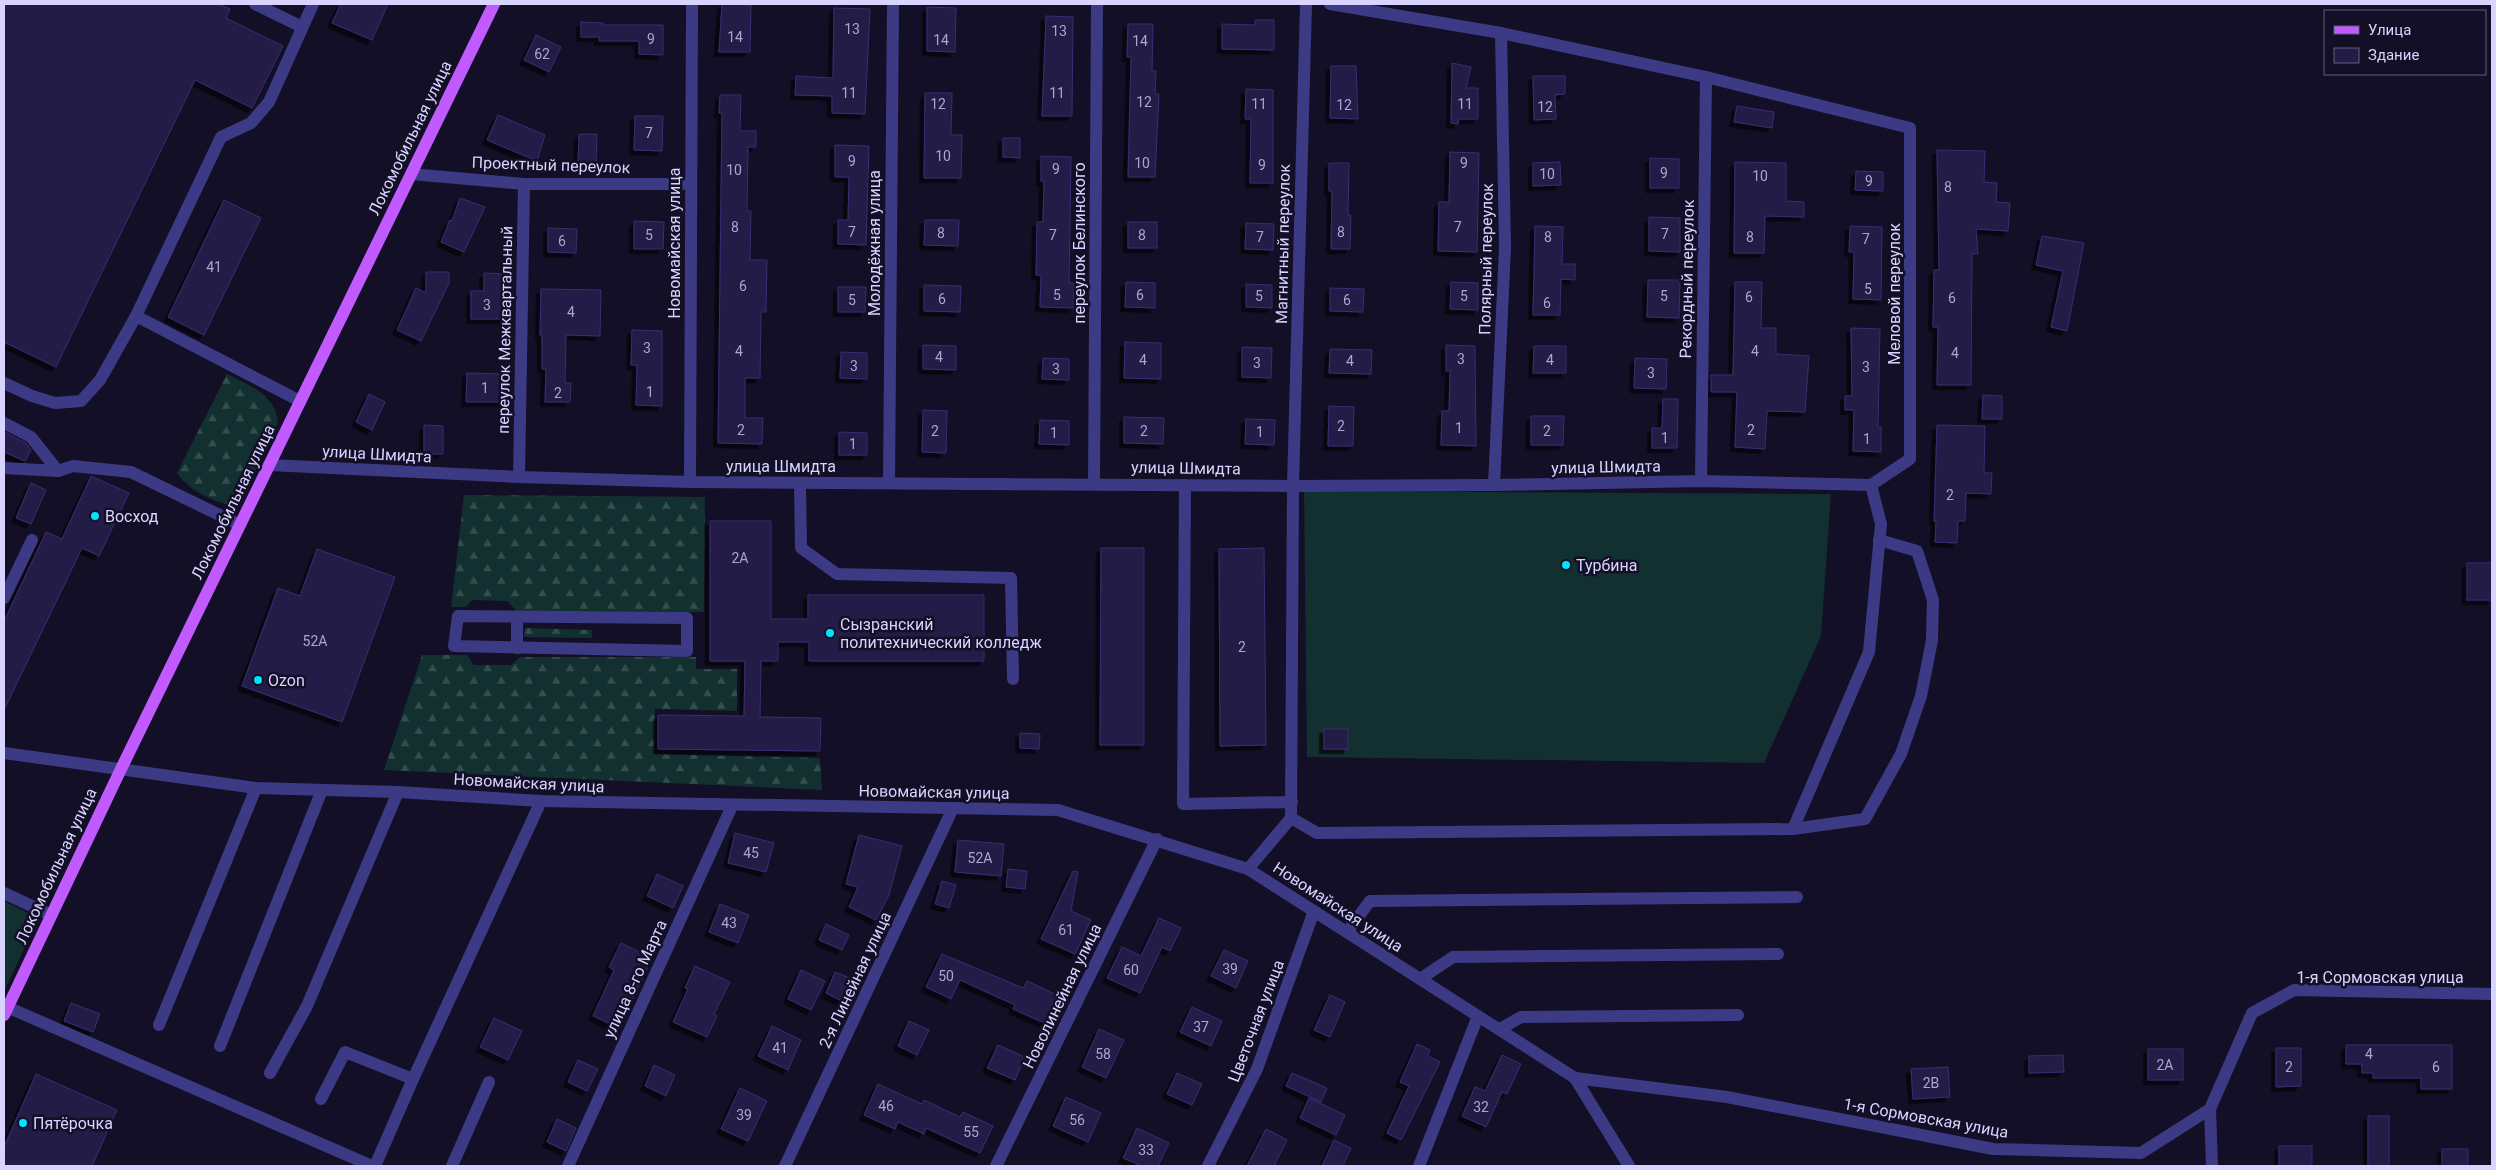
<svg xmlns="http://www.w3.org/2000/svg" width="2496" height="1170" viewBox="0 0 2496 1170" font-family="Roboto,sans-serif">
	<style>
		.grass { fill: #12302f }
		.forest { fill: url(#forest-firs) }
		.building { fill: #241b47; stroke: #3b2d73; filter: url(#shadow) }
		.lines { fill: none; stroke-linecap: round; stroke-linejoin: round }
		.minor { stroke: #3d3a85; stroke-width: 12 }
		.major { stroke: #c25bff; stroke-width: 12 }
		.poi-dot { fill: #00e5ff; stroke: #130f26; stroke-width: 2 }
		.labels { text-anchor: middle; dominant-baseline: central; stroke-width: 5; stroke-linejoin: round; paint-order: stroke }
		.number-label { font-size: 14px; fill: #aca6d1 }
		.street-label { font-size: 16px; fill: #d9d4ff; stroke: #130f26 }
		.poi-label { font-size: 16px; fill: #d9d4ff; stroke: #130f26; text-anchor: start }
	</style>
	<defs>
		<pattern id="forest-firs" width="22" height="20" patternUnits="userSpaceOnUse" patternTransform="scale(1.25)"><rect width="22" height="20" fill="#12302f"/><path d="M5 1l3.5 6h-7zM16 11l3.5 6h-7z" fill="#344d4e"/></pattern>
		<filter id="shadow"><feDropShadow dx="-4.5" dy="4.5" stdDeviation="0" flood-color="#0009"/></filter>
	</defs>
	<rect width="100%" height="100%" fill="#130f26"/>
	<!-- grass -->
	<g class="grass">
		<polygon points="1304,491 1831,494 1821,636 1764,763 1307,757"/>
		<polygon points="4,901 38,918 4,992"/>
	</g>
	<!-- forest -->
	<g class="forest">
		<path d="M227,374C250,386 275,394 278,422L239,507C216,503 190,492 177,473Z"/>
		<polygon points="464,495 705,497 704,612 516,611 508,601 472,600 466,607 451,607"/>
		<polygon points="525,628 592,630 592,638 524,637"/>
		<polygon points="422,655 467,655 474,665 511,665 520,657 696,657 696,669 737,669 737,711 655,709 654,754 820,758 822,790 384,770"/>
	</g>
	<!-- building -->
	<g class="building">
		<polygon points="4,4 218,4 230,9 226,18 283,46 252,108 195,80 56,367 4,342"/>
		<polygon points="341,4 388,4 372,40 332,23"/>
		<polygon points="722,4 751,5 750,52 719,52"/>
		<polygon points="927,7 956,8 955,52 927,51"/>
		<polygon points="834,8 870,9 865,114 832,113 832,96 795,95 796,76 833,78"/>
		<polygon points="1046,16 1073,17 1072,116 1042,116"/>
		<polygon points="1255,20 1274,20 1274,50 1222,49 1222,24 1255,25"/>
		<polygon points="581,22 603,23 603,25 663,25 663,55 639,54 639,41 599,41 599,37 581,37"/>
		<polygon points="1128,24 1153,24 1152,71 1156,71 1155,94 1159,94 1155,177 1128,177 1131,57 1127,57"/>
		<polygon points="536,35 561,47 549,72 524,60"/>
		<polygon points="1452,63 1471,67 1466,88 1478,88 1478,119 1459,119 1458,124 1451,123"/>
		<polygon points="1331,66 1356,66 1358,119 1330,118"/>
		<polygon points="1533,76 1565,76 1565,94 1555,95 1556,119 1534,120"/>
		<polygon points="1246,89 1273,90 1273,183 1250,183 1251,119 1245,119"/>
		<polygon points="925,93 952,93 951,135 962,135 961,178 924,178"/>
		<polygon points="720,95 741,95 740,131 756,131 756,147 748,147 747,211 751,211 750,260 767,260 766,312 761,312 760,378 745,378 745,418 763,418 762,444 718,443 722,113 719,113"/>
		<polygon points="1737,106 1774,112 1772,128 1734,122"/>
		<polygon points="498,115 545,135 537,161 487,140"/>
		<polygon points="635,116 663,116 662,151 634,150"/>
		<polygon points="579,134 597,134 596,166 578,165"/>
		<polygon points="1003,138 1020,138 1020,158 1003,157"/>
		<polygon points="835,145 869,146 866,245 838,244 838,220 848,220 849,177 835,177"/>
		<polygon points="1937,150 1985,151 1984,182 1997,183 1996,202 2010,203 2008,231 1976,229 1978,254 1972,254 1971,385 1937,385 1938,327 1933,327 1934,270 1939,270"/>
		<polygon points="1450,152 1479,153 1477,252 1438,251 1439,202 1449,202"/>
		<polygon points="1041,156 1071,157 1069,283 1074,283 1073,308 1040,307 1041,275 1036,275 1037,222 1043,222 1044,181 1041,181"/>
		<polygon points="1650,158 1679,159 1679,188 1650,188"/>
		<polygon points="1560,162 1561,185 1533,186 1533,163"/>
		<polygon points="1735,162 1786,163 1786,201 1804,202 1804,217 1765,216 1764,253 1734,253"/>
		<polygon points="1329,163 1349,163 1348,215 1351,215 1350,249 1331,249 1332,191 1329,191"/>
		<polygon points="1856,171 1883,172 1883,191 1855,190"/>
		<polygon points="460,198 485,207 464,252 441,242 450,220 452,221"/>
		<polygon points="224,200 261,218 204,335 168,317"/>
		<polygon points="1649,217 1680,218 1680,252 1649,251"/>
		<polygon points="925,220 959,220 958,246 924,245"/>
		<polygon points="634,221 664,222 663,249 634,249"/>
		<rect x="1128" y="222" width="29" height="26"/>
		<polygon points="1246,223 1274,224 1273,250 1245,249"/>
		<polygon points="1535,226 1563,227 1562,264 1575,264 1575,280 1561,279 1560,315 1533,315"/>
		<polygon points="1850,226 1882,227 1881,300 1853,299 1854,252 1849,252"/>
		<polygon points="548,228 577,229 576,253 548,252"/>
		<polygon points="2042,236 2084,243 2067,331 2051,327 2063,271 2036,265"/>
		<polygon points="426,272 449,272 449,283 421,341 397,330 416,288 426,293"/>
		<polygon points="484,273 505,274 504,319 471,319 471,291 484,291"/>
		<polygon points="1648,280 1680,280 1679,318 1647,317"/>
		<polygon points="1126,282 1155,283 1155,308 1125,307"/>
		<polygon points="1451,282 1478,283 1478,310 1450,309"/>
		<polygon points="1735,282 1762,282 1761,328 1776,328 1776,354 1809,356 1805,412 1767,411 1765,449 1735,447 1737,392 1711,392 1711,375 1733,375"/>
		<polygon points="1246,284 1272,285 1272,308 1246,307"/>
		<polygon points="924,285 961,286 960,312 924,311"/>
		<polygon points="838,287 866,287 865,312 838,312"/>
		<polygon points="1330,288 1364,289 1363,312 1330,311"/>
		<polygon points="541,289 601,290 600,336 566,335 565,383 571,383 570,402 545,402 546,369 542,369 542,335 540,335"/>
		<polygon points="1851,328 1880,329 1878,427 1881,427 1881,452 1853,451 1854,410 1845,410 1845,396 1852,396"/>
		<polygon points="632,330 662,331 662,406 636,405 637,365 631,365"/>
		<polygon points="1125,342 1161,343 1161,379 1124,378"/>
		<polygon points="923,345 956,346 956,370 923,369"/>
		<polygon points="1446,345 1475,346 1476,446 1441,445 1442,411 1449,411 1450,371 1446,371"/>
		<polygon points="1534,346 1566,346 1566,373 1533,373"/>
		<polygon points="1242,347 1272,348 1271,378 1242,377"/>
		<polygon points="1330,349 1372,350 1371,374 1329,373"/>
		<polygon points="841,352 867,353 867,379 840,378"/>
		<polygon points="1043,358 1069,359 1069,380 1042,379"/>
		<polygon points="1635,358 1667,359 1666,389 1634,388"/>
		<polygon points="467,373 503,374 503,402 466,402"/>
		<polygon points="369,394 385,402 372,430 356,422"/>
		<polygon points="1983,395 2002,396 2002,419 1982,419"/>
		<polygon points="1663,399 1678,399 1677,448 1652,448 1652,428 1662,428"/>
		<polygon points="1329,406 1354,407 1353,446 1328,446"/>
		<polygon points="923,410 947,411 946,453 922,452"/>
		<polygon points="1531,416 1564,416 1563,445 1531,445"/>
		<polygon points="1124,417 1164,418 1163,444 1124,443"/>
		<polygon points="1246,419 1275,420 1274,445 1245,444"/>
		<polygon points="1040,420 1069,421 1069,445 1039,444"/>
		<polygon points="424,425 443,426 443,454 424,454"/>
		<polygon points="1937,425 1985,426 1984,473 1992,473 1991,494 1966,493 1965,521 1958,521 1957,543 1935,542 1936,521 1934,521"/>
		<polygon points="4,432 26,443 31,450 25,461 4,452"/>
		<polygon points="839,432 867,433 867,455 839,455"/>
		<polygon points="91,476 129,493 99,556 82,548 4,710 4,621 46,532 62,539"/>
		<polygon points="31,483 46,490 31,524 16,518"/>
		<polygon points="710,521 771,521 771,619 808,619 808,595 984,595 984,661 809,661 809,642 778,642 778,661 761,661 760,717 821,718 820,751 658,749 658,715 744,716 745,661 710,661"/>
		<polygon points="1101,548 1144,548 1144,745 1100,745"/>
		<polygon points="1264,548 1266,745 1220,746 1219,549"/>
		<polygon points="317,549 395,577 342,722 242,686 278,588 300,596"/>
		<rect x="2467" y="563" width="25" height="37"/>
		<rect x="1324" y="729" width="24" height="20"/>
		<polygon points="1020,733 1040,734 1039,749 1020,748"/>
		<polygon points="735,833 774,843 766,872 728,863"/>
		<polygon points="859,835 902,846 889,895 876,920 849,907 858,887 846,884"/>
		<polygon points="958,840 1004,844 1001,876 955,872"/>
		<polygon points="1008,869 1027,871 1025,889 1006,887"/>
		<polygon points="1073,871 1078,872 1071,911 1091,920 1075,954 1041,939"/>
		<polygon points="657,874 683,886 673,908 647,896"/>
		<polygon points="942,881 956,885 949,908 935,904"/>
		<polygon points="720,904 749,915 738,943 709,932"/>
		<polygon points="1159,918 1181,928 1170,951 1162,947 1140,993 1107,978 1122,947 1141,956"/>
		<polygon points="826,924 849,935 842,950 819,940"/>
		<polygon points="621,943 652,958 619,1028 593,1016 614,970 609,967"/>
		<polygon points="1224,950 1248,961 1236,988 1211,976"/>
		<polygon points="942,954 1023,988 1027,981 1057,995 1044,1023 1013,1009 1015,1005 960,980 951,999 926,987"/>
		<polygon points="695,966 730,982 714,1014 717,1016 707,1037 673,1022 688,989 685,988"/>
		<polygon points="801,970 825,981 811,1010 788,999"/>
		<polygon points="835,972 852,979 842,1001 826,993"/>
		<polygon points="1330,995 1345,1002 1330,1037 1314,1030"/>
		<polygon points="71,1003 100,1014 93,1032 64,1021"/>
		<polygon points="1192,1007 1222,1021 1211,1046 1180,1032"/>
		<polygon points="494,1018 522,1031 508,1060 480,1047"/>
		<polygon points="909,1021 929,1030 917,1055 898,1046"/>
		<polygon points="772,1026 801,1040 788,1070 758,1056"/>
		<polygon points="1099,1029 1124,1040 1106,1078 1082,1067"/>
		<polygon points="1417,1044 1430,1050 1428,1056 1440,1062 1401,1140 1387,1133 1409,1086 1400,1082"/>
		<polygon points="998,1045 1025,1057 1015,1080 987,1068"/>
		<polygon points="2346,1045 2452,1045 2452,1089 2421,1089 2421,1078 2373,1078 2373,1073 2362,1073 2362,1064 2346,1064"/>
		<polygon points="2276,1048 2301,1048 2301,1086 2276,1087"/>
		<rect x="2148" y="1049" width="35" height="31"/>
		<polygon points="1502,1055 1521,1064 1507,1094 1502,1092 1486,1127 1462,1116 1475,1087 1485,1091"/>
		<polygon points="2063,1055 2064,1072 2029,1073 2029,1056"/>
		<polygon points="578,1060 598,1069 587,1091 568,1082"/>
		<polygon points="654,1065 675,1075 666,1096 645,1086"/>
		<polygon points="1948,1067 1950,1097 1913,1099 1911,1069"/>
		<polygon points="1177,1073 1202,1084 1192,1105 1167,1094"/>
		<polygon points="1292,1073 1327,1088 1321,1102 1286,1086"/>
		<polygon points="36,1074 117,1110 92,1166 4,1166 4,1147"/>
		<polygon points="878,1084 922,1104 924,1100 960,1117 963,1112 993,1126 980,1153 926,1128 924,1134 898,1122 895,1129 864,1115"/>
		<polygon points="740,1088 767,1101 748,1141 721,1129"/>
		<polygon points="1066,1097 1101,1113 1088,1142 1053,1126"/>
		<polygon points="1309,1098 1345,1115 1336,1135 1300,1118"/>
		<rect x="2368" y="1116" width="21" height="50"/>
		<polygon points="557,1119 576,1128 566,1151 547,1142"/>
		<polygon points="1137,1128 1169,1143 1158,1166 1142,1166 1123,1158"/>
		<polygon points="1266,1129 1287,1140 1274,1166 1247,1166"/>
		<polygon points="1334,1140 1351,1148 1343,1166 1322,1166"/>
		<rect x="2279" y="1146" width="33" height="20"/>
		<rect x="2442" y="1149" width="26" height="17"/>
	</g>
	<g class="lines">
		<!-- minor -->
		<g class="minor">
			<polyline points="255,4 302,27"/>
			<polyline points="411,174 524,184 690,184"/>
			<polyline points="136,316 300,401"/>
			<polyline points="4,383 32,396 55,403 81,401 100,380 136,316 221,137 251,123 269,102 313,4"/>
			<polyline points="4,423 31,437 58,471"/>
			<polyline points="269,465 519,477 690,482 1293,486 1494,485 1701,481 1871,485 1910,459 1910,128 1706,77 1501,33 1330,4"/>
			<polyline points="4,468 58,471 73,466 131,472 240,525"/>
			<polyline points="519,477 524,184"/>
			<polyline points="1701,481 1706,77"/>
			<polyline points="690,482 692,4"/>
			<polyline points="800,483 801,548 837,574 1011,578 1013,679"/>
			<polyline points="889,483 893,4"/>
			<polyline points="1094,483 1097,4"/>
			<polyline points="1185,485 1183,804 1292,802"/>
			<polyline points="1494,485 1505,248 1501,33"/>
			<polyline points="4,598 32,540"/>
			<polygon points="458,616 687,618 687,651 454,646"/>
			<polyline points="517,617 517,648"/>
			<polyline points="4,753 256,788 398,792 541,801 1058,810 1248,869 1575,1078 1629,1166"/>
			<polyline points="1291,818 1317,833 1793,829 1869,652 1881,524 1871,485"/>
			<polyline points="1793,829 1865,819 1901,754 1921,696 1932,640 1933,600 1917,551 1879,540"/>
			<polyline points="1248,869 1291,818 1293,486 1306,4"/>
			<polyline points="4,893 51,915"/>
			<polyline points="1347,932 1370,901 1797,897"/>
			<polyline points="1420,979 1453,957 1778,954"/>
			<polyline points="7,1007 372,1166"/>
			<polyline points="159,1025 256,788"/>
			<polyline points="1500,1029 1521,1017 1738,1015"/>
			<polyline points="220,1046 322,790"/>
			<polyline points="270,1073 307,1006 398,792"/>
			<polyline points="1575,1078 1727,1097 1993,1149 2141,1153 2210,1109 2252,1013 2294,990 2492,994"/>
			<polyline points="413,1079 541,801"/>
			<polyline points="321,1099 345,1052 413,1079 375,1166"/>
			<polyline points="2210,1109 2212,1166"/>
			<polyline points="452,1166 489,1082"/>
			<polyline points="568,1166 732,806"/>
			<polyline points="785,1166 953,808"/>
			<polyline points="996,1166 1157,839"/>
			<polyline points="1208,1166 1257,1069 1314,911"/>
			<polyline points="1419,1166 1478,1016"/>
		</g>
		<!-- major -->
		<polyline class="major" points="4,1015 120,771 494,4"/>
	</g>
	<!-- markers -->
	<g class="poi-dot">
		<circle cx="95" cy="516" r="5"/>
		<circle cx="1566" cy="565" r="5"/>
		<circle cx="830" cy="633" r="5"/>
		<circle cx="258" cy="680" r="5"/>
		<circle cx="23" cy="1123" r="5"/>
	</g>
	<g class="labels">
		<!-- number labels -->
		<g class="number-label">
			<text x="852" y="29">13</text>
			<text x="1059" y="31">13</text>
			<text x="735" y="37">14</text>
			<text x="651" y="39">9</text>
			<text x="941" y="40">14</text>
			<text x="1140" y="41">14</text>
			<text x="542" y="54">62</text>
			<text x="849" y="93">11</text>
			<text x="1057" y="93">11</text>
			<text x="1144" y="102">12</text>
			<text x="938" y="104">12</text>
			<text x="1259" y="104">11</text>
			<text x="1465" y="104">11</text>
			<text x="1344" y="105">12</text>
			<text x="1545" y="107">12</text>
			<text x="649" y="133">7</text>
			<text x="943" y="156">10</text>
			<text x="852" y="161">9</text>
			<text x="1142" y="163">10</text>
			<text x="1464" y="163">9</text>
			<text x="1262" y="165">9</text>
			<text x="1056" y="169">9</text>
			<text x="734" y="170">10</text>
			<text x="1664" y="173">9</text>
			<text x="1547" y="174">10</text>
			<text x="1760" y="176">10</text>
			<text x="1869" y="181">9</text>
			<text x="1948" y="187">8</text>
			<text x="735" y="227">8</text>
			<text x="1458" y="227">7</text>
			<text x="852" y="232">7</text>
			<text x="1341" y="232">8</text>
			<text x="941" y="233">8</text>
			<text x="1665" y="234">7</text>
			<text x="649" y="235">5</text>
			<text x="1053" y="235">7</text>
			<text x="1142" y="235">8</text>
			<text x="1260" y="237">7</text>
			<text x="1548" y="237">8</text>
			<text x="1750" y="237">8</text>
			<text x="1866" y="239">7</text>
			<text x="562" y="241">6</text>
			<text x="214" y="267">41</text>
			<text x="743" y="286">6</text>
			<text x="1868" y="289">5</text>
			<text x="1057" y="295">5</text>
			<text x="1140" y="295">6</text>
			<text x="1259" y="296">5</text>
			<text x="1464" y="296">5</text>
			<text x="1664" y="296">5</text>
			<text x="1749" y="297">6</text>
			<text x="1952" y="298">6</text>
			<text x="942" y="299">6</text>
			<text x="852" y="300">5</text>
			<text x="1347" y="300">6</text>
			<text x="1547" y="303">6</text>
			<text x="487" y="305">3</text>
			<text x="571" y="312">4</text>
			<text x="647" y="348">3</text>
			<text x="739" y="351">4</text>
			<text x="1755" y="351">4</text>
			<text x="1955" y="353">4</text>
			<text x="939" y="357">4</text>
			<text x="1461" y="359">3</text>
			<text x="1143" y="360">4</text>
			<text x="1550" y="360">4</text>
			<text x="1350" y="361">4</text>
			<text x="1257" y="363">3</text>
			<text x="854" y="366">3</text>
			<text x="1866" y="367">3</text>
			<text x="1056" y="369">3</text>
			<text x="1651" y="373">3</text>
			<text x="485" y="388">1</text>
			<text x="650" y="392">1</text>
			<text x="558" y="393">2</text>
			<text x="1341" y="426">2</text>
			<text x="1459" y="428">1</text>
			<text x="741" y="430">2</text>
			<text x="1751" y="430">2</text>
			<text x="935" y="431">2</text>
			<text x="1144" y="431">2</text>
			<text x="1547" y="431">2</text>
			<text x="1260" y="432">1</text>
			<text x="1054" y="433">1</text>
			<text x="1665" y="438">1</text>
			<text x="1867" y="439">1</text>
			<text x="853" y="444">1</text>
			<text x="1950" y="495">2</text>
			<text x="740" y="558">2А</text>
			<text x="315" y="641">52А</text>
			<text x="1242" y="647">2</text>
			<text x="751" y="853">45</text>
			<text x="980" y="858">52А</text>
			<text x="729" y="923">43</text>
			<text x="1066" y="930">61</text>
			<text x="1230" y="969">39</text>
			<text x="1131" y="970">60</text>
			<text x="946" y="976">50</text>
			<text x="1201" y="1027">37</text>
			<text x="780" y="1048">41</text>
			<text x="1103" y="1054">58</text>
			<text x="2369" y="1054">4</text>
			<text x="2165" y="1065">2А</text>
			<text x="2289" y="1067">2</text>
			<text x="2436" y="1067">6</text>
			<text x="1931" y="1083">2В</text>
			<text x="886" y="1106">46</text>
			<text x="1481" y="1107">32</text>
			<text x="744" y="1115">39</text>
			<text x="1077" y="1120">56</text>
			<text x="971" y="1132">55</text>
			<text x="1146" y="1150">33</text>
		</g>
		<!-- street labels -->
		<g class="street-label">
			<text transform="translate(410 138) rotate(-64)">Локомобильная улица</text>
			<text transform="translate(551 165) rotate(2)">Проектный переулок</text>
			<text transform="translate(674 243) rotate(-90)">Новомайская улица</text>
			<text transform="translate(874 243) rotate(-90)">Молодёжная улица</text>
			<text transform="translate(1079 243) rotate(-90)">переулок Белинского</text>
			<text transform="translate(1283 244) rotate(-89)">Магнитный переулок</text>
			<text transform="translate(1486 259) rotate(-89)">Полярный переулок</text>
			<text transform="translate(1687 279) rotate(-89)">Рекордный переулок</text>
			<text transform="translate(1894 294) rotate(-90)">Меловой переулок</text>
			<text transform="translate(505 330) rotate(-89)">переулок Межквартальный</text>
			<text transform="translate(377 454) rotate(3)">улица Шмидта</text>
			<text x="781" y="466">улица Шмидта</text>
			<text transform="translate(1606 467) rotate(-1)">улица Шмидта</text>
			<text transform="translate(1186 468) rotate(1)">улица Шмидта</text>
			<text transform="translate(233 502) rotate(-64)">Локомобильная улица</text>
			<text transform="translate(529 783) rotate(3)">Новомайская улица</text>
			<text transform="translate(934 792) rotate(1)">Новомайская улица</text>
			<text transform="translate(56 866) rotate(-65)">Локомобильная улица</text>
			<text transform="translate(1338 907) rotate(33)">Новомайская улица</text>
			<text x="2380" y="977">1-я Сормовская улица</text>
			<text transform="translate(635 979) rotate(-65)">улица 8-го Марта</text>
			<text transform="translate(855 980) rotate(-65)">2-я Линейная улица</text>
			<text transform="translate(1062 996) rotate(-64)">Новолинейная улица</text>
			<text transform="translate(1256 1021) rotate(-69)">Цветочная улица</text>
			<text transform="translate(1926 1118) rotate(10)">1-я Сормовская улица</text>
		</g>
		<!-- poi labels -->
		<g class="poi-label">
			<text x="105" y="516">Восход</text>
			<text x="1576" y="565">Турбина</text>
			<text x="840" y="624">Сызранский<tspan x="840" dy="18">политехнический колледж</tspan></text>
			<text x="268" y="680">Ozon</text>
			<text x="33" y="1123">Пятёрочка</text>
		</g>
	</g>
	<!-- border -->
	<rect width="2496" height="1170" fill="none" stroke="#d9d4ff" stroke-width="10"/>
	<!-- legend -->
	<rect x="2324" y="10" width="162" height="65" fill="#130f26" stroke="#625e7d"/>
	<rect x="2334" y="26" width="25" height="8" fill="#c25bff" stroke="#625e7d"/>
	<text x="2368" y="35" font-size="15" fill="#d9d4ff">Улица</text>
	<rect x="2334" y="48" width="25" height="15" fill="#241b47" stroke="#625e7d"/>
	<text x="2368" y="60" font-size="15" fill="#d9d4ff">Здание</text>
</svg>
